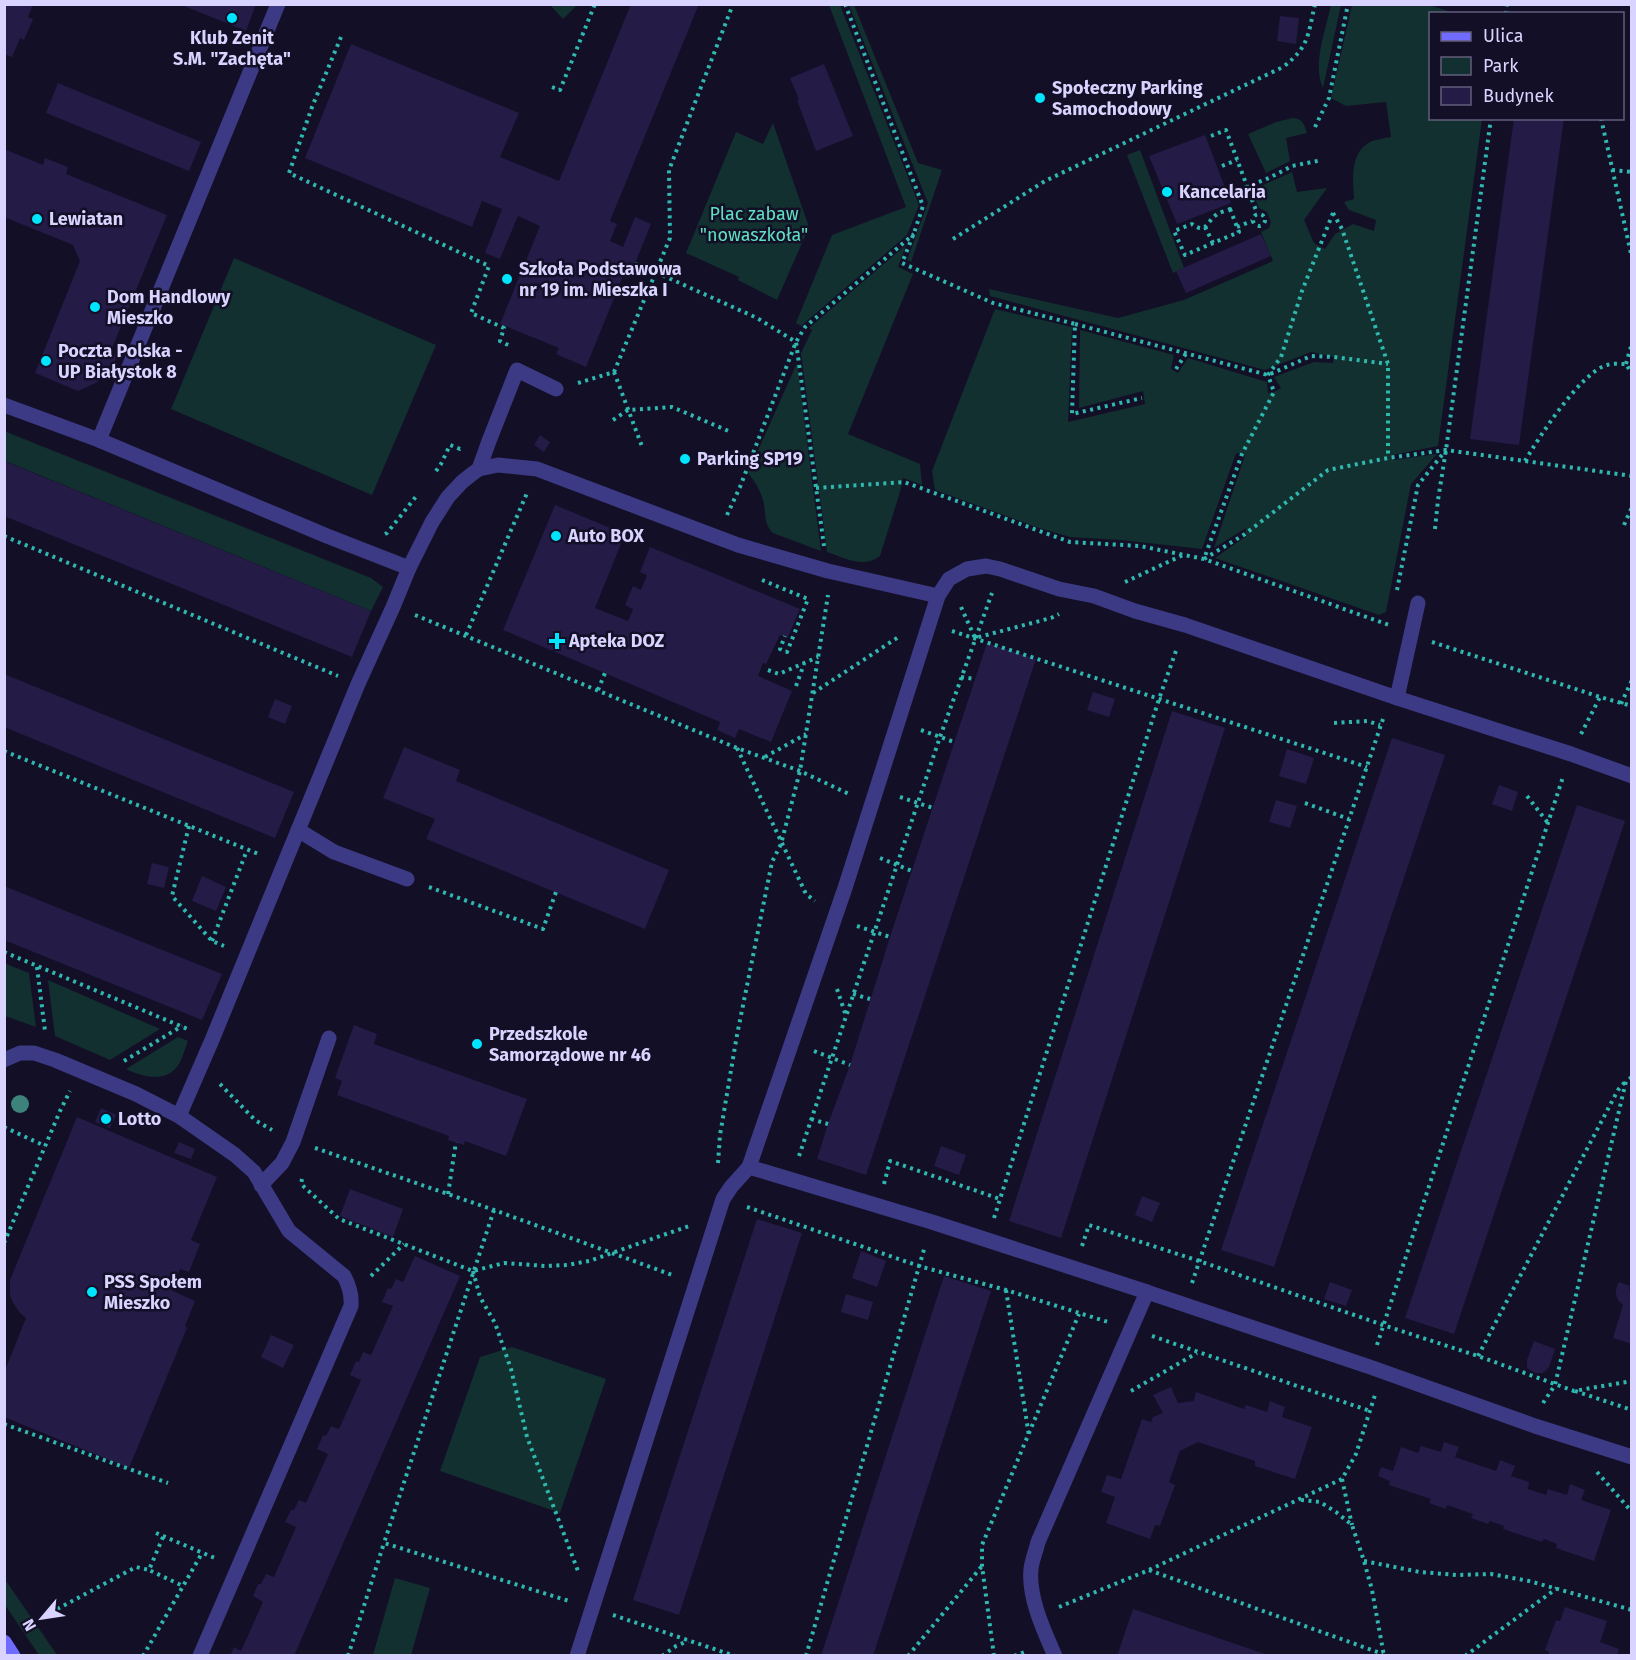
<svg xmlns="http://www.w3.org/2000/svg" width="1636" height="1660" viewBox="0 0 1636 1660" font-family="'Fira Sans',sans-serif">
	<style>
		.green { fill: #12302f }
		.building { fill: #241b47 }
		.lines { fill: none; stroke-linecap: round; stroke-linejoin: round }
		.path { stroke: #2fb8b0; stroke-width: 4; stroke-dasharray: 3 4.5; stroke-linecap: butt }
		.lane { stroke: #3d3a85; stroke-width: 15 }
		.secondary { stroke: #6f6bff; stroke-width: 15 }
		.tree { fill: #3d827b }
		.poi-dot { fill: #00e5ff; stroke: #130f26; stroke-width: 2 }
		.labels { text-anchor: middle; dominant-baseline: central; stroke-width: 5; stroke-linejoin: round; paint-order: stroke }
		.poi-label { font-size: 18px; font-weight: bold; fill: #d9d4ff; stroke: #130f26; text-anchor: start }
		.park-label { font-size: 18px; fill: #5fe0c0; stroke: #130f26 }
	</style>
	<rect width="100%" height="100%" fill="#130f26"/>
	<!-- green -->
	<g class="green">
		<polygon points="550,5 577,5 563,19"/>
		<polygon points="829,5 840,5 919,205 907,235 801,326 796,323 832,235 906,207"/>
		<polygon points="849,5 854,5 918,163 942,170 911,262 907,260 928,203"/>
		<path d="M1331,5H1341L1323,88C1312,64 1326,29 1331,5Z"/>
		<path d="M1352,5H1429L1454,13L1430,14V118L1482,119L1438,446L1393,455V460L1437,454L1411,484L1386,612L1379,615L1215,558L1245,537L1246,528L1214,548L1245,455L1236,453L1202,549L1121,540L1070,537L1039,528L935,490L932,471L995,309L1072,327L1068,422L1145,404L1143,391L1079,408L1080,330L1174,355L1171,369L1178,373L1188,358L1267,382L1268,393L1274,392L1281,388L1274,377L1314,362L1333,363L1334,357L1311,352L1265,370L990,296L989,289L1118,318L1184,300L1273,261L1261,232L1269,228L1271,222L1267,212L1259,208L1252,190L1292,172L1297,192L1327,188L1304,220L1314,243L1325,249L1335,234L1353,224L1374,231L1376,220L1349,210L1344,202L1354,199C1353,179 1349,152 1372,141C1378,139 1385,138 1391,137L1386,102L1346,106L1331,98Z"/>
		<path d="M1293,118C1303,119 1304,124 1307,133L1286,138L1290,161L1266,173L1248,134L1276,122Z"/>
		<polygon points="773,123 809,227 777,300 738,280 739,277 686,253 736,132 763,144"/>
		<polygon points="1140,150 1184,268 1173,273 1127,155"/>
		<path d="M906,245L898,267L913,274L848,434L920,464L922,485L903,478L900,492L880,556C863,569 845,558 827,552L801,353L812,330L809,328Z"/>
		<polygon points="234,258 436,345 372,495 171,409"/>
		<path d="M797,363L821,551L773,533C764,524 766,517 764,505C762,493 756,483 748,473Z"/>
		<polygon points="4,431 371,578 383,587 371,611 5,461"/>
		<polygon points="4,963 29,973 36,1027 5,1016"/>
		<polygon points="48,980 160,1029 110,1060 55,1036"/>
		<path d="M178,1037L188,1041C185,1048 183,1057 179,1064C167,1084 142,1077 126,1069Z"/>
		<polygon points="512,1347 606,1379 560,1513 440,1471 480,1357"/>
		<polygon points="4,1578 57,1655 39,1655 5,1605"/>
		<polygon points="395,1578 430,1588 411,1655 373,1655"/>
	</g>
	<!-- building -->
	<g class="building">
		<polygon points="4,4 33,4 28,17 33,19 24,40 20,38 12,57 4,54"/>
		<polygon points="179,4 256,4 246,31"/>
		<polygon points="631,4 699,4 610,221 617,224 610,241 623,247 635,217 651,224 629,278 623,276 586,367 556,354 559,348 500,324 540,226 518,216 500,259 485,253 502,209 482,201 472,227 305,158 351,44 519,113 500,157 559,181"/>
		<polygon points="1280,16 1299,18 1296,44 1277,41"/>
		<polygon points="824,64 853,136 816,151 797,100 799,99 790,78"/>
		<polygon points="58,83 201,142 189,171 46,113"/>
		<polygon points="1514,118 1564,118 1519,445 1470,439"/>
		<polygon points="1205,135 1231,203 1177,224 1149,156"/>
		<polygon points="4,149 43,165 45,158 68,167 66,174 167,215 110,353 117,356 109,377 105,379 100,377 98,382 78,391 35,373 80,261 73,245 4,217"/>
		<polygon points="1261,234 1271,256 1186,293 1176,271"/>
		<polygon points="540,435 550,442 544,452 534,445"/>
		<polygon points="4,461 371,611 352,657 4,516"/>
		<polygon points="555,505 625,534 595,608 628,621 633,609 625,605 633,586 641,590 647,575 640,572 650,547 800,609 788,637 780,635 766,664 763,663 758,676 792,691 771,742 739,729 735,738 717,730 720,722 503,630"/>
		<polygon points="987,643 1036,659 866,1175 817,1159 828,1124 850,1065 890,937"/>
		<polygon points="4,674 294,792 275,838 4,727"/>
		<polygon points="1093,692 1115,699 1109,717 1087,710"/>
		<polygon points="275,699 292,706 285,724 268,717"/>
		<polygon points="1172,711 1225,728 1061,1238 1009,1221"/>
		<polygon points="1392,738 1445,755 1274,1267 1221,1250"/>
		<polygon points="404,747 460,770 456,781 669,870 645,929 426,839 435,819 383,798"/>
		<polygon points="1287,749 1314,758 1306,784 1279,776"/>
		<polygon points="1499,785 1518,792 1512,811 1492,804"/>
		<polygon points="1276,800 1297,806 1290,828 1269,822"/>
		<polygon points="1577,805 1625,821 1454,1334 1405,1318"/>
		<polygon points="152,863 169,867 164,888 147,884"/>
		<polygon points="202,876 226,887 216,911 192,901"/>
		<polygon points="4,886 222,974 202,1020 4,940"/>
		<polygon points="354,1025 377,1034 374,1044 527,1099 506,1156 465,1141 464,1145 448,1140 449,1136 337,1095 342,1081 335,1078"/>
		<polygon points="101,1108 116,1115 110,1128 95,1122"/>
		<polygon points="77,1117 217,1177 191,1240 200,1244 189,1272 180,1269 171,1290 195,1301 185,1326 187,1328 129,1468 4,1417 4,1373 26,1318 20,1313 12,1301 10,1294 10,1280"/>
		<polygon points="179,1142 195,1149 191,1159 174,1153"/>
		<polygon points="941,1146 966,1155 959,1175 934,1166"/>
		<polygon points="350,1189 403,1209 393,1237 340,1216"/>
		<polygon points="1142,1196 1160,1203 1152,1222 1135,1215"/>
		<polygon points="757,1219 802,1233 679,1615 633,1600"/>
		<polygon points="861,1251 886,1261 877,1287 852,1278"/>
		<polygon points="415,1256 460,1276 294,1656 230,1656 234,1647 241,1651 263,1602 253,1596 258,1584 261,1584 266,1574 274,1577 296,1527 285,1522 291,1510 294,1510 299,1500 306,1503 328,1454 317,1449 323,1435 326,1436 331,1426 339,1429 361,1380 350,1375 356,1361 359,1362 363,1352 371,1355 393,1306 382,1302 388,1288 391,1289 396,1279 403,1282"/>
		<polygon points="944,1276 991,1291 873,1656 821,1656"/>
		<polygon points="1330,1282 1352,1290 1346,1306 1324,1299"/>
		<polygon points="1619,1282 1630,1286 1629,1290 1632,1291 1632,1344 1613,1338 1623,1305 1618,1300 1616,1294 1616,1289"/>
		<polygon points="846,1294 873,1302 868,1320 841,1312"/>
		<polygon points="271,1335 294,1345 283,1368 261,1357"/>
		<polygon points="1534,1341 1555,1349 1549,1367 1543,1373 1535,1373 1527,1368 1527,1360"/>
		<polygon points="1171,1387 1178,1403 1194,1401 1196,1392 1244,1409 1246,1405 1267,1412 1270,1401 1285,1407 1282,1417 1312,1427 1295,1479 1255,1466 1255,1461 1198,1442 1180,1451 1169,1482 1175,1485 1160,1526 1155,1525 1150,1539 1106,1523 1115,1497 1101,1492 1107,1475 1121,1479 1142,1419 1151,1422 1153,1417 1163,1413 1153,1395"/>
		<polygon points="1444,1442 1459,1447 1455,1457 1496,1471 1500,1460 1515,1466 1511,1476 1529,1482 1528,1489 1546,1495 1548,1489 1567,1495 1570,1484 1585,1490 1581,1500 1611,1510 1594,1561 1556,1548 1557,1544 1544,1539 1542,1542 1503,1529 1504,1526 1490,1521 1488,1524 1471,1518 1473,1514 1447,1505 1446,1509 1429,1503 1431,1499 1389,1485 1390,1481 1378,1476 1381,1467 1393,1471 1401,1447 1418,1453 1421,1446 1441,1452"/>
		<polygon points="1565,1607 1607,1621 1600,1642 1619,1649 1617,1656 1548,1656 1549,1652 1545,1650 1556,1620 1560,1621"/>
		<polygon points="1133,1609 1268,1655 1268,1656 1117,1656"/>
	</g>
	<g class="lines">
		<!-- path -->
		<g class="path">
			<polyline points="845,4 923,206 914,233 902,263 993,303 1075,324 1072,414 1142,398"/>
			<polyline points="1506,14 1507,4"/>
			<polyline points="341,37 312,107 289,173 489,266 471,313 504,328 500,341 510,346"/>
			<polyline points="552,87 560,90 595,4"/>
			<polyline points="1601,118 1632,258"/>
			<polyline points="1315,127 1329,98 1348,4"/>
			<polyline points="1211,136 1226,130 1257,213"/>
			<polyline points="1222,166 1237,160"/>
			<polyline points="1612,170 1632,172"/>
			<polyline points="1231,193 1269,178 1292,166 1322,160"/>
			<path d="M1230,209L1239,232L1185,255L1174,231L1192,224C1207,235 1207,221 1216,215C1219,212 1226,211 1230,209Z"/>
			<polyline points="1333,213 1302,291 1281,357 1268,375 1274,392 1242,454 1204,559 1245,534 1328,470 1388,458 1446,450 1632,476"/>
			<polyline points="1333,213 1342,229 1388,364 1388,458"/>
			<circle cx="1259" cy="220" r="6"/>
			<polyline points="1205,227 1213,243"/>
			<polyline points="1237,227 1252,221"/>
			<path d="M953,239L1045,181L1283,67C1309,47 1308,35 1315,4"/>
			<polyline points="635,264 642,266 757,318 796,342 824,546"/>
			<polyline points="1075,324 1268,375 1311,356 1334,357 1388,364"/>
			<polyline points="1626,364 1632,343"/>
			<polyline points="1176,369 1187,352"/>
			<polyline points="614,372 643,449"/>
			<polyline points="578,383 614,372 670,238 669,170 733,4"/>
			<polyline points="613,420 628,410 672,407 731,432"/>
			<path d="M1525,461C1539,437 1581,372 1607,365C1613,363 1620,364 1626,364L1632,374"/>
			<polyline points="436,471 441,464 450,445 460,449 462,448"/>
			<polyline points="816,488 904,482 1070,542 1140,546 1204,559 1389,625"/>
			<polyline points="727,515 740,487 796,342 805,327 914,234"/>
			<polyline points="1624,525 1632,507"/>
			<polyline points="1435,529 1438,500 1446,450 1491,118"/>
			<polyline points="385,534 387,533 418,494"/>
			<polyline points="4,536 338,676"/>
			<polyline points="762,580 808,599 787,652 780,649 785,636"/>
			<polyline points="1125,582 1183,555"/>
			<polyline points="1397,590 1418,485 1446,450"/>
			<polyline points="961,607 975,638 1051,618 1059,614"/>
			<polyline points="415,615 737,748 800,771 849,794"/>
			<polyline points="952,631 1367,767"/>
			<polyline points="466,635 527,493"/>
			<polyline points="1432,642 1600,697 1632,706"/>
			<polyline points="768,670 779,674 818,657"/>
			<polyline points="961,677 975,679"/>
			<polyline points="796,686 804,664"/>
			<polyline points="598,690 605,673"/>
			<polyline points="813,693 900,636"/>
			<polyline points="1621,704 1632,680"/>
			<polyline points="1334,723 1367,721 1380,725"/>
			<polyline points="921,730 954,742"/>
			<polyline points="1581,734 1600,697"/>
			<polyline points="737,748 806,894 815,901"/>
			<polyline points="4,751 261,855"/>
			<polyline points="765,757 806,734"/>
			<polyline points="1527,796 1548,823"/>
			<polyline points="900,797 933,808"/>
			<polyline points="1305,803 1349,819"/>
			<polyline points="189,826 172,896 212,941 224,946"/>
			<polyline points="880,858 912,871"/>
			<polyline points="429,887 543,929 556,892"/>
			<polyline points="857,926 890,937"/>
			<polyline points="212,941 247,850"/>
			<polyline points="4,952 190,1030"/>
			<polyline points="37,967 45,1031"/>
			<polyline points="837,989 846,1016"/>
			<polyline points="853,994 870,999"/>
			<polyline points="814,1051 850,1065"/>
			<polyline points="124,1061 182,1026"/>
			<polyline points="220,1084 255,1120 272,1130"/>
			<polyline points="811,1119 828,1124"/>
			<polyline points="4,1127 45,1146"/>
			<polyline points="315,1148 494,1210 675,1276"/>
			<polyline points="799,1156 940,737 992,593"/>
			<polyline points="718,1163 720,1135 737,1035 772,862 781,844 800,771 828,595"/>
			<polyline points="302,1179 301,1184 339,1219 473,1271 504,1263 546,1266 567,1265 589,1261 689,1226"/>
			<polyline points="884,1184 890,1161 1000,1199"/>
			<polyline points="448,1194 456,1142"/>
			<polyline points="747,1207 919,1266 1006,1290 1108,1322"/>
			<polyline points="494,1210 384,1543 569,1601"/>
			<polyline points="994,1218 1159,699 1177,648"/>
			<polyline points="4,1243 60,1111 70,1091"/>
			<polyline points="1082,1246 1089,1225 1199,1261 1383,1325 1478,1356 1574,1391 1632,1381"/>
			<polyline points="473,1271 480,1297 495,1323 511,1369 527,1437 578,1571"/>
			<polyline points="371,1276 404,1244"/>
			<polyline points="1192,1283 1383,719"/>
			<polyline points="1006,1290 1029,1436"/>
			<polyline points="1152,1336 1370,1411"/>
			<polyline points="1377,1345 1563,777"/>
			<polyline points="1478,1356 1618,1090 1625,1082"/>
			<polyline points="1131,1391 1197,1353"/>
			<polyline points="1575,1391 1632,1410"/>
			<polyline points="1543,1403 1555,1385 1626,1081 1632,1077"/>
			<polyline points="4,1424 168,1483"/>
			<polyline points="1597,1472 1632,1512"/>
			<polyline points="1342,1479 1352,1525"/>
			<polyline points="1301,1500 1320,1502 1336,1512 1352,1525 1364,1561 1372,1590 1384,1656"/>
			<polyline points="156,1533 217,1559"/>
			<polyline points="163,1537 149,1570 183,1586"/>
			<polyline points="1364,1561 1420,1572 1456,1575 1491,1574 1529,1581 1632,1610"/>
			<polyline points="1149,1570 1383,1654"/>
			<polyline points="1059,1607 1149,1570 1342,1479 1356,1454 1375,1395"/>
			<polyline points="613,1615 735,1656"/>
			<polyline points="44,1616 136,1567 149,1570"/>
			<polyline points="143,1656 202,1553"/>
			<polyline points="348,1656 384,1543"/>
			<polyline points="662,1656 676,1646 688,1641"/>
			<polyline points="806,1656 925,1246"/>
			<polyline points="908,1656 982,1566"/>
			<polyline points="994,1656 982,1566 982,1545 1079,1314"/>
			<polyline points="1014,1656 1028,1651"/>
			<polyline points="1465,1656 1557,1588"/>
		</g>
		<!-- lane -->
		<g class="lane">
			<polyline points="4,405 99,440 327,536 409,568"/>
			<polyline points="99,440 278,4"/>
			<polyline points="479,469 489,441 517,370 556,389"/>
			<polyline points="1397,698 1418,603"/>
			<polyline points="298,830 334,852 407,879"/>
			<path d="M4,1060L20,1053H34L55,1060L136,1094L179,1116L235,1155L254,1172L289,1231L344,1276C350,1287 352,1295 351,1306L200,1656"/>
			<polyline points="179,1116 212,1040 358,684 393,607 409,568 432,522 448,497 462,482 472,474 479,469 498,465 537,469 738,545 828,571 938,596"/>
			<polyline points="261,1185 282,1163 293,1142 329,1038"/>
			<polyline points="1147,1292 932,1222 749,1167 845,888 938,596 949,579 967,569 986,566 1000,569 1059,589 1094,596 1135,611 1185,625 1397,698 1571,754 1632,776"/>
			<polyline points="577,1656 723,1199 731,1187 749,1167"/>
			<path d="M1055,1656C1044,1631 1028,1597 1031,1569C1032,1560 1036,1551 1038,1542L1147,1292L1370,1367L1535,1426L1632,1457"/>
		</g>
		<!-- secondary -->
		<polyline class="secondary" points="4,1642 13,1656"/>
	</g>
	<!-- trees -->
	<circle class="tree" cx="20" cy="1104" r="9"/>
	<!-- markers -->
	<g class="poi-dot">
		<circle cx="232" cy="18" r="6"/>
		<circle cx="1040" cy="98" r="6"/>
		<circle cx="1167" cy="192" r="6"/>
		<circle cx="37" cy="219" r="6"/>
		<circle cx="507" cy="279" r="6"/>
		<circle cx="95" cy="307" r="6"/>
		<circle cx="46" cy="361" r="6"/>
		<circle cx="685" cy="459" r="6"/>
		<circle cx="556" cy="536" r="6"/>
		<path d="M554 632h6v6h6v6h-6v6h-6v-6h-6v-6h6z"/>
		<circle cx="477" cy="1044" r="6"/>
		<circle cx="106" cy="1119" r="6"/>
		<circle cx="92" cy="1292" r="6"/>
	</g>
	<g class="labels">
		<!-- poi labels -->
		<g class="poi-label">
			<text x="232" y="38" text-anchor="middle">Klub Zenit<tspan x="232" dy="21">S.M. "Zachęta"</tspan></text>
			<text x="1052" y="88">Społeczny Parking<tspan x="1052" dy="21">Samochodowy</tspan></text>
			<text x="1179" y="192">Kancelaria</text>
			<text x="49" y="219">Lewiatan</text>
			<text x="519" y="269">Szkoła Podstawowa<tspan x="519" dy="21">nr 19 im. Mieszka I</tspan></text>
			<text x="107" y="297">Dom Handlowy<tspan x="107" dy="21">Mieszko</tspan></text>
			<text x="58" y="351">Poczta Polska -<tspan x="58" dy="21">UP Białystok 8</tspan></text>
			<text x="697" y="459">Parking SP19</text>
			<text x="568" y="536">Auto BOX</text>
			<text x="569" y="641">Apteka DOZ</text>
			<text x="489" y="1034">Przedszkole<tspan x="489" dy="21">Samorządowe nr 46</tspan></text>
			<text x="118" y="1119">Lotto</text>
			<text x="104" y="1282">PSS Społem<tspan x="104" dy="21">Mieszko</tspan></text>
		</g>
		<!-- park labels -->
		<g class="park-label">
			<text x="754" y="214">Plac zabaw<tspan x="754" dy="21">"nowaszkoła"</tspan></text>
		</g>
	</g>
	<!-- border -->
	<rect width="1636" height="1660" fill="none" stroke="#d9d4ff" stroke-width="12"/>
	<!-- legend -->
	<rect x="1429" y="12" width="195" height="108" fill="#130f26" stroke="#625e7d" stroke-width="1.5"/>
	<rect x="1441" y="32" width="30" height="9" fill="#6f6bff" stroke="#625e7d" stroke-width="1.5"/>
	<text x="1483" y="42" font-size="18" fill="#d9d4ff">Ulica</text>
	<rect x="1441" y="57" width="30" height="18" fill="#12302f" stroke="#625e7d" stroke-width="1.5"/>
	<text x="1483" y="72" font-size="18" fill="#d9d4ff">Park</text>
	<rect x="1441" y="87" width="30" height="18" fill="#241b47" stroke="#625e7d" stroke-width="1.5"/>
	<text x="1483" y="102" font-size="18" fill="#d9d4ff">Budynek</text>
	<!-- north arrow -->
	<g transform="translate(42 1618) rotate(241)" stroke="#130f26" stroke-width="4.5" paint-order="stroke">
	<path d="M0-4.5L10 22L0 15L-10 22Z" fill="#d9d4ff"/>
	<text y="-9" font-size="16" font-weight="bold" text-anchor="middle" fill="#d9d4ff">N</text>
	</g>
</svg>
